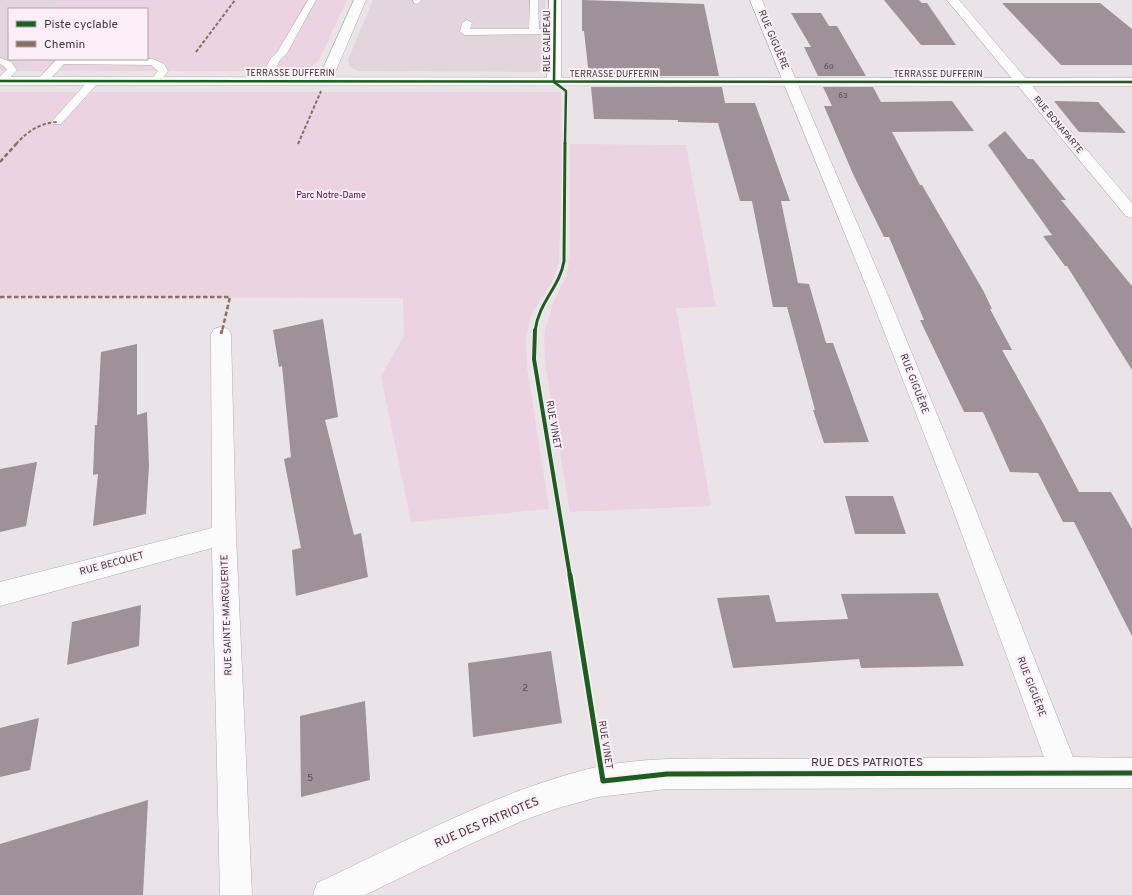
<svg xmlns="http://www.w3.org/2000/svg" width="1132" height="895" viewBox="0 0 1132 895" font-family="Overpass,sans-serif">
	<style>
		.built { fill: #e2d5dd }
		.green { fill: #ebd3e2 }
		.building { fill: #9e919a }
		.lines { fill: none; stroke-linecap: round; stroke-linejoin: round }
		.service-casing { stroke: #b0acaf; stroke-width: 1 }
		.minor-casing { stroke: #b0acaf; stroke-width: 1 }
		.tertiary-casing { stroke: #b0acaf; stroke-width: 1 }
		.service { fill: #fcfbfc; fill-rule: evenodd }
		.minor { fill: #fcfbfc; fill-rule: evenodd }
		.tertiary { fill: #fcfbfc; fill-rule: evenodd }
		.quiet-far2 { stroke: #8d6e63; stroke-width: 2; stroke-dasharray: 3.5 2; stroke-linecap: butt }
		.quiet-far1 { stroke: #8d6e63; stroke-width: 2.5; stroke-dasharray: 4.5 2.5; stroke-linecap: butt }
		.quiet { stroke: #8d6e63; stroke-width: 3; stroke-dasharray: 6 3; stroke-linecap: butt }
		.cycleway-far3-casing { stroke: #fbeef6; stroke-width: 4 }
		.cycleway-far2-casing { stroke: #fbeef6; stroke-width: 5 }
		.cycleway-far1-casing { stroke: #fbeef6; stroke-width: 6 }
		.cycleway-casing { stroke: #fbeef6; stroke-width: 8 }
		.cycleway-far3 { stroke: #1b5e20; stroke-width: 2.5 }
		.cycleway-far2 { stroke: #1b5e20; stroke-width: 3 }
		.cycleway-far1 { stroke: #1b5e20; stroke-width: 4 }
		.cycleway { stroke: #1b5e20; stroke-width: 5 }
		.labels { text-anchor: middle; dominant-baseline: central; stroke-width: 4; stroke-linejoin: round; paint-order: stroke }
		.number-label { font-size: 8px; fill: #544e53 }
		.far-street-label { font-size: 9px; fill: #3c373b; stroke: #fbeef6 }
		.far-park-label { font-size: 9px; fill: #4f0a40; stroke: #fbeef6 }
		.street-label { font-size: 10px; fill: #3c373b; stroke: #fbeef6 }
		.near-number-label { font-size: 10px; fill: #544e53 }
		.near-street-label { font-size: 12px; fill: #3c373b; stroke: #fbeef6 }
	</style>
	<rect width="100%" height="100%" fill="#eae4e8"/>
	<!-- built -->
	<g class="built">
		<polygon points="0,0 61,0 51,9 9,9 9,59 23,59 38,71 0,71"/>
		<polygon points="373,0 545,0 545,65 539,71 536,72 358,71 350,67 348,60"/>
	</g>
	<!-- green -->
	<g class="green">
		<polygon points="61,0 347,0 319,60 311,67 300,71 38,71 23,59 147,59 147,9 51,9"/>
		<polygon points="0,92 561,92 562,168 559,262 552,282 531,315 526,339 527,367 549,509 411,522 381,376 404,336 403,298 0,297"/>
		<polygon points="570,144 686,145 716,307 676,308 711,506 570,512 546,370 544,343 545,331 553,303 567,274 570,257"/>
	</g>
	<!-- building -->
	<g class="building">
		<polygon points="582,0 704,4 719,76 589,76 584,31 582,31"/>
		<polygon points="884,0 919,0 922,3 927,3 956,45 921,45"/>
		<polygon points="1002,3 1100,3 1132,29 1132,65 1061,65"/>
		<polygon points="791,13 821,13 829,26 837,26 866,76 818,76 804,47 811,47"/>
		<polygon points="591,87 722,87 725,103 755,103 790,201 781,201 798,283 809,284 826,343 833,343 869,442 824,443 813,410 815,410 787,307 773,307 752,201 740,201 718,123 678,122 678,120 594,119"/>
		<polygon points="823,87 873,87 881,102 952,101 974,131 892,132 920,185 922,185 984,292 992,309 990,309 1012,350 1002,350 1043,423 1079,492 1111,492 1132,529 1132,636 1074,522 1063,522 1038,473 1010,472 983,412 964,412 920,320 924,320 889,237 884,237 853,174 824,106 832,106"/>
		<polygon points="1054,101 1098,102 1126,133 1079,132"/>
		<polygon points="1005,131 1028,159 1033,159 1066,200 1061,200 1132,286 1132,370 1067,266 1065,266 1043,236 1052,235 988,145"/>
		<polygon points="323,319 338,417 325,420 354,535 361,533 368,577 296,596 292,550 301,548 284,459 291,457 282,366 279,367 273,330"/>
		<polygon points="137,344 137,415 147,412 149,466 146,514 93,526 98,474 93,475 95,425 97,425 101,352"/>
		<polygon points="37,462 26,526 0,532 0,469"/>
		<polygon points="845,496 893,496 906,534 855,534"/>
		<polygon points="938,593 964,666 861,668 859,659 733,668 717,598 769,595 776,622 848,619 841,594"/>
		<polygon points="141,605 139,646 67,665 72,622"/>
		<polygon points="551,651 562,723 473,737 468,663"/>
		<polygon points="365,701 370,780 301,797 300,716"/>
		<polygon points="39,718 30,770 0,777 0,728"/>
		<polygon points="148,800 143,895 0,895 0,844"/>
	</g>
	<g class="lines">
		<!-- service casing -->
		<g class="service-casing">
			<g id="service">
				<polygon points="308,0 316,0 287,53 280,60 269,81 268,83 260,83 259,81 271,58 278,51"/>
				<polygon points="413,0 421,0 421,1 417,4 414,3"/>
				<polygon points="530,0 538,0 539,29 555,29 560,32 558,34 465,35 460,32 462,23 467,20 472,23 470,29 529,29"/>
				<polygon points="0,58 11,62 17,70 5,83 1,84 0,76 7,70 4,66 0,64"/>
				<polygon points="57,59 153,59 164,64 168,71 159,83 155,84 150,81 158,71 151,65 64,64 46,83 38,83 37,81 38,79"/>
				<polygon points="94,78 99,81 98,83 61,124 53,124 52,122 53,120 90,79"/>
			</g>
		</g>
		<!-- minor casing -->
		<g class="minor-casing">
			<g id="minor">
				<polygon points="354,0 366,0 331,82 329,85 319,85 317,82"/>
				<polygon points="549,0 561,0 561,82 559,85 549,85 547,82"/>
				<path d="M750,0H762L889,298L964,480L1073,757L1132,758V788L667,789L598,797L555,809L522,821L468,845L365,895H313L317,883C403,843 496,792 588,769C644,755 711,759 768,759C860,758 952,758 1044,757L942,480L871,298Z"/>
				<polygon points="947,0 959,0 1132,203 1132,218 1126,216"/>
				<polygon points="221,327 228,329 231,334 236,535 252,895 220,895 212,548 0,606 0,582 212,528 211,334 214,329"/>
			</g>
		</g>
		<!-- tertiary casing -->
		<g class="tertiary-casing">
			<polygon id="tertiary" points="0,77 1132,78 1132,86 0,85"/>
		</g>
		<!-- service -->
		<use href="#service" class="service"/>
		<!-- minor -->
		<use href="#minor" class="minor"/>
		<!-- tertiary -->
		<use href="#tertiary" class="tertiary"/>
		<!-- quiet-far2 -->
		<g class="quiet-far2">
			<polyline points="196,52 235,0"/>
			<path d="M16,144C28,131 40,123 57,122"/>
			<polyline points="298,144 321,91"/>
		</g>
		<!-- quiet-far1 -->
		<g class="quiet-far1">
			<polyline points="0,162 17,143"/>
			<polyline points="0,297 230,297 222,331"/>
		</g>
		<!-- quiet -->
		<polyline class="quiet" points="221,334 222,330"/>
		<!-- cycleway-far3 casing -->
		<g class="cycleway-far3-casing">
			<g id="cycleway-far3">
				<polyline points="0,81 1132,82"/>
				<polyline points="554,82 566,91 565,144"/>
				<polyline points="554,82 555,0"/>
			</g>
		</g>
		<!-- cycleway-far2 casing -->
		<g class="cycleway-far2-casing">
			<path id="cycleway-far2" d="M535,331C539,301 560,287 564,261L565,143"/>
		</g>
		<!-- cycleway-far1 casing -->
		<g class="cycleway-far1-casing">
			<polyline id="cycleway-far1" points="535,330 534,359 570,576"/>
		</g>
		<!-- cycleway casing -->
		<g class="cycleway-casing">
			<polyline id="cycleway" points="570,575 603,781 667,774 1132,773"/>
		</g>
		<!-- cycleway-far3 -->
		<use href="#cycleway-far3" class="cycleway-far3"/>
		<!-- cycleway-far2 -->
		<use href="#cycleway-far2" class="cycleway-far2"/>
		<!-- cycleway-far1 -->
		<use href="#cycleway-far1" class="cycleway-far1"/>
		<!-- cycleway -->
		<use href="#cycleway" class="cycleway"/>
	</g>
	<g class="labels">
		<!-- number labels -->
		<g class="number-label">
			<text x="829" y="67">60</text>
			<text x="843" y="96">63</text>
		</g>
		<!-- far-street labels -->
		<g class="far-street-label">
			<text transform="translate(547 41) rotate(-90)">RUE GALIPEAU</text>
			<text x="290" y="73">TERRASSE DUFFERIN</text>
			<text x="614" y="74">TERRASSE DUFFERIN</text>
			<text x="938" y="74">TERRASSE DUFFERIN</text>
			<text transform="translate(1058 125) rotate(50)">RUE BONAPARTE</text>
		</g>
		<!-- far-park labels -->
		<g class="far-park-label">
			<text x="331" y="195">Parc Notre-Dame</text>
		</g>
		<!-- street labels -->
		<g class="street-label">
			<text transform="translate(773 40) rotate(67)">RUE GIGUÈRE</text>
			<text transform="translate(914 384) rotate(69)">RUE GIGUÈRE</text>
			<text transform="translate(553 425) rotate(80)">RUE VINET</text>
			<text transform="translate(112 564) rotate(-15)">RUE BECQUET</text>
			<text transform="translate(227 615) rotate(-92)">RUE SAINTE-MARGUERITE</text>
			<text transform="translate(1031 687) rotate(69)">RUE GIGUÈRE</text>
			<text transform="translate(605 745) rotate(81)">RUE VINET</text>
		</g>
		<!-- near-number labels -->
		<g class="near-number-label">
			<text x="525" y="688">2</text>
			<text x="310" y="778">5</text>
		</g>
		<!-- near-street labels -->
		<g class="near-street-label">
			<text x="867" y="763">RUE DES PATRIOTES</text>
			<text transform="translate(487 823) rotate(-23)">RUE DES PATRIOTES</text>
		</g>
	</g>
	<!-- legend -->
	<rect x="8" y="8" width="140" height="52" fill="#fbeef6" stroke="#afa5ab"/>
	<rect x="16" y="21" width="20" height="6" fill="#1b5e20" stroke="#afa5ab"/>
	<text x="44" y="28" font-size="12" fill="#3c373b">Piste cyclable</text>
	<rect x="16" y="41" width="20" height="6" fill="#8d6e63" stroke="#afa5ab"/>
	<text x="44" y="48" font-size="12" fill="#3c373b">Chemin</text>
</svg>
